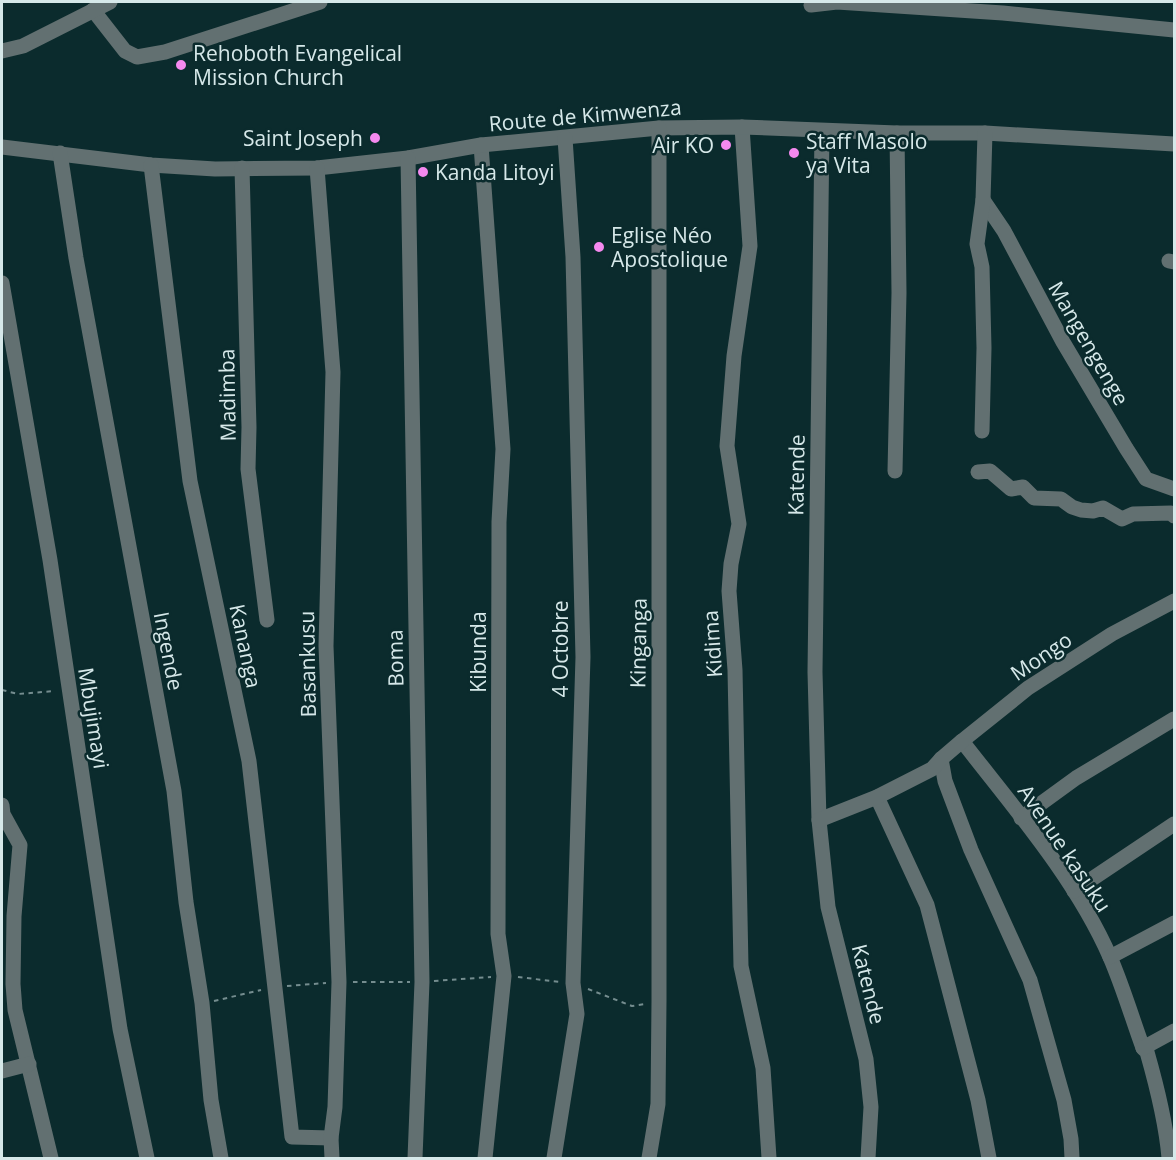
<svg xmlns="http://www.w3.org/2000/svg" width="1176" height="1160" viewBox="0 0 1176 1160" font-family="'Open Sans',sans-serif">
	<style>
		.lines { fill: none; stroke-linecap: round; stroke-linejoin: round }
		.path { stroke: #758d8f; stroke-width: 2; stroke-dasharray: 4.5 4.5; stroke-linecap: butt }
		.minor { stroke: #627071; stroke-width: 15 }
		.poi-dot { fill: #f589ef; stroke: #0b2b2d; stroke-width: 2 }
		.labels { text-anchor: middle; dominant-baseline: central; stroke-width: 5; stroke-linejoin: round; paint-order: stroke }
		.poi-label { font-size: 21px; fill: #d6e8e9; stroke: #0b2b2d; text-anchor: start }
		.street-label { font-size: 21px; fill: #d6e8e9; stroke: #0b2b2d }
	</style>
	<rect width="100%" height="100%" fill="#0b2b2d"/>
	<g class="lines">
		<!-- path -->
		<g class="path">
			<polyline points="2,690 18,694 55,691"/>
			<polyline points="518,977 560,982"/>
			<polyline points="434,981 491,977"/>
			<polyline points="353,982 410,982"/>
			<polyline points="287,986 326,983"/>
			<polyline points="588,989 632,1006 645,1004"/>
			<polyline points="214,1001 261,990"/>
		</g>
		<!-- minor -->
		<g class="minor">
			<polyline points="811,5 837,2 1003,13 1174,30"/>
			<polyline points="93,10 125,51 137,57 165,52 320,2"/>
			<polyline points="2,51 23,46 110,2"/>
			<polyline points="742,127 750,246 734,356 727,446 739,524 731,564 729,591 735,670 741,966 763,1068 769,1158"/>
			<polyline points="822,131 815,672 819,820 828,907 866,1059 871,1107 868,1158"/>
			<polyline points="481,145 503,449 499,522 498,934 504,976 485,1158"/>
			<polyline points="2,147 151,165 215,169 317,168 408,158 481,145 659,128 742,127 897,133 985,133 1174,144"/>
			<polyline points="60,153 76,258 174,791 186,902 202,1003 211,1100 221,1158"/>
			<polyline points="408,158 422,982 415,1158"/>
			<polyline points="151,165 190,481 249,761 292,1137 331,1138"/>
			<polyline points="242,168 249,427 248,469 267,620"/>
			<polyline points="317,168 333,372 326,646 339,982 335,1107 331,1138 332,1158"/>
			<polyline points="983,200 1004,231 1063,342 1126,448 1146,479 1174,489"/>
			<polyline points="1169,261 1174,262"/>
			<polyline points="2,283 50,560 120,1029 147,1158"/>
			<polyline points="982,431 984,348 982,267 977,244 983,200 985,133"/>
			<polyline points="895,471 899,293 897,133"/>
			<polyline points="978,472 990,471 1011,489 1023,487 1034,498 1061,499 1072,507 1081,510 1093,511 1103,508 1122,519 1133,514 1171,513 1174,516"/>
			<path d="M962,741C1014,808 1076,879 1110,957C1123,987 1132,1018 1143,1048L1147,1052C1157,1087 1166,1122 1169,1158"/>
			<polyline points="941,759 945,781 971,850 1030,980 1064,1100 1071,1139 1072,1158"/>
			<polyline points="877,797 927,905 978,1100 989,1158"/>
			<polyline points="2,805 3,814 20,845 14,916 13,984 15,1010 51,1158"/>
			<polyline points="1021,818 1076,778 1174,719"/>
			<polyline points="819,820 877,797 932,769 941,759 962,741 1028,688 1112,634 1174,601"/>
			<polyline points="1074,891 1174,824"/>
			<polyline points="1110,957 1174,923"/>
			<polyline points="1143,1048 1174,1031"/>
			<polyline points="2,1071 29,1064"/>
			<polyline points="554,1158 577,1014 573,983 583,657 573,257 565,138"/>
			<polyline points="649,1158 658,1104 659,1001 659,128"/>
		</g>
	</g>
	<!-- markers -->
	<g class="poi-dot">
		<circle cx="181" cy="65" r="6"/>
		<circle cx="375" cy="138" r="6"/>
		<circle cx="726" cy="145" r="6"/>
		<circle cx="794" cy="153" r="6"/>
		<circle cx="423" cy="172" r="6"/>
		<circle cx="599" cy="247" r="6"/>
	</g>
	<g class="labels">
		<!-- poi labels -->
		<g class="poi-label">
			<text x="193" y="53">Rehoboth Evangelical<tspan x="193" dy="24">Mission Church</tspan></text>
			<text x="363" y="138" text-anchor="end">Saint Joseph</text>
			<text x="806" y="141">Staff Masolo<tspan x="806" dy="24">ya Vita</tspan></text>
			<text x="714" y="145" text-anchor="end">Air KO</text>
			<text x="435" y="172">Kanda Litoyi</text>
			<text x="611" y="235">Eglise Néo<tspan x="611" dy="24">Apostolique</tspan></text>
		</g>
		<!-- street labels -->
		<g class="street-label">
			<text transform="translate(585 115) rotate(-5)">Route de Kimwenza</text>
			<text transform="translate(1089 343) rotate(60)">Mangengenge</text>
			<text transform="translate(227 395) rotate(-91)">Madimba</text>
			<text transform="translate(796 475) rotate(-89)">Katende</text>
			<text transform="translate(638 643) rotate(-89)">Kinganga</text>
			<text transform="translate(712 644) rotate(-94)">Kidima</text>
			<text transform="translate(246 646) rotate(78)">Kananga</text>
			<text transform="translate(560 649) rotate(-90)">4 Octobre</text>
			<text transform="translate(169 651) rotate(79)">Ingende</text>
			<text transform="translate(478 652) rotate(-90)">Kibunda</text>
			<text transform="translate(1041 656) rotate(-34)">Mongo</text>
			<text transform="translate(395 658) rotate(-91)">Boma</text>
			<text transform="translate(307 664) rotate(-91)">Basankusu</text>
			<text transform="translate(94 718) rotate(81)">Mbujimayi</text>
			<text transform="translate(1065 848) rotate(56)">Avenue kasuku</text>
			<text transform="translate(869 984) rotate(76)">Katende</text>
		</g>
	</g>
	<!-- border -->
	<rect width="1176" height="1160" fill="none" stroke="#d6e8e9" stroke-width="6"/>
</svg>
